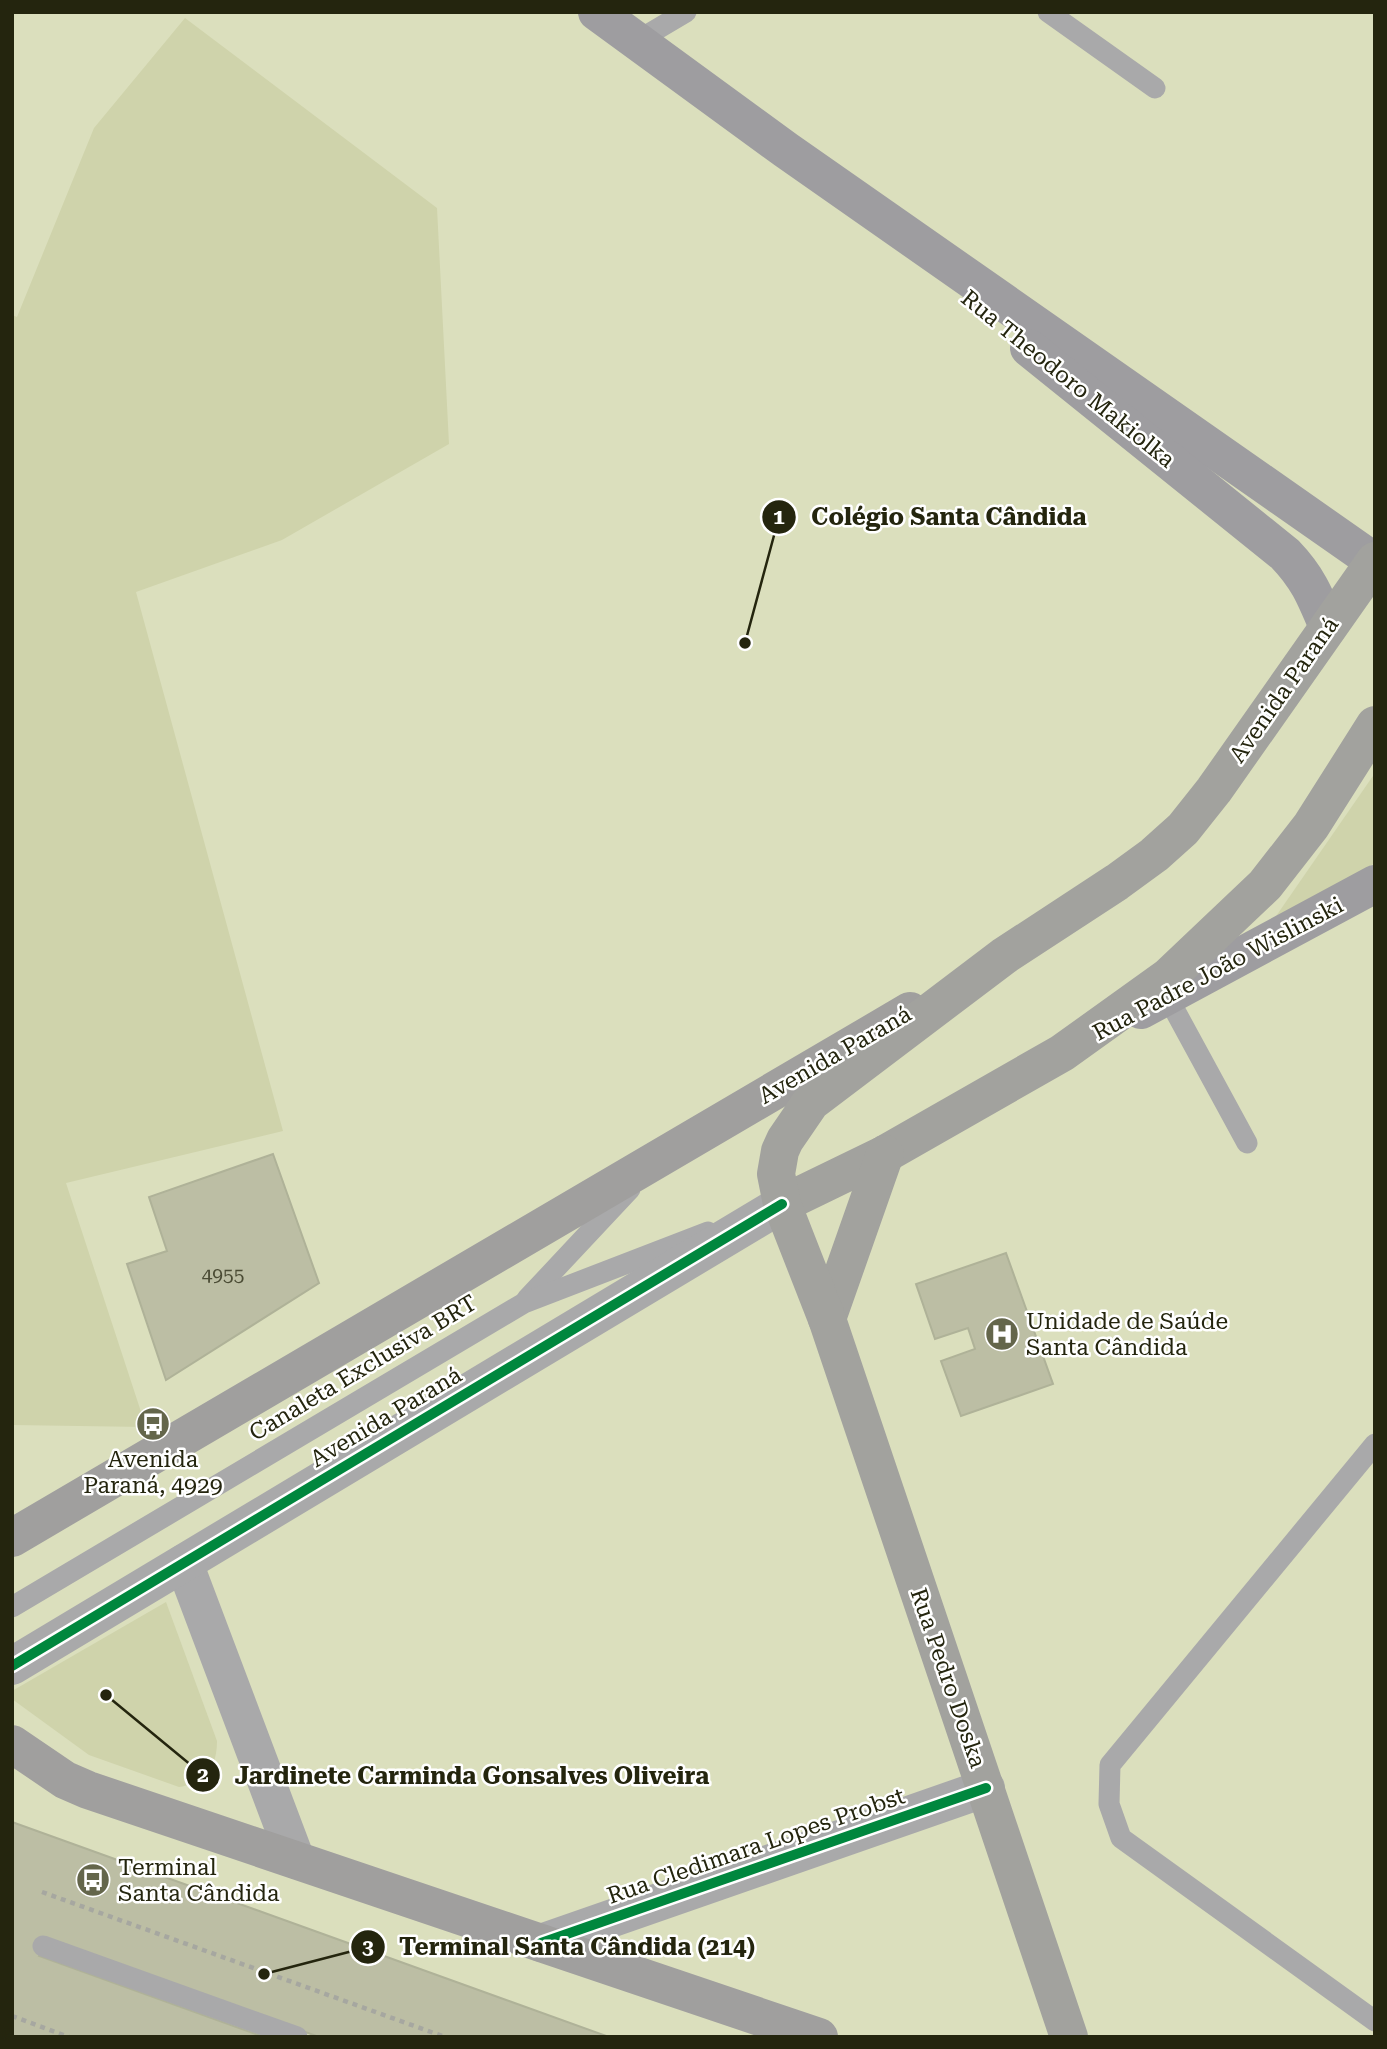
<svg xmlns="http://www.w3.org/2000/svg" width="1387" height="2049" viewBox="0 0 1387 2049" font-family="'Roboto Serif',serif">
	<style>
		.green { fill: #cfd3ab }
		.building { fill: #bcbea4; stroke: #afb298; stroke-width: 2 }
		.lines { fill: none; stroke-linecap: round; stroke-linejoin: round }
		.path { stroke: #a6a7a0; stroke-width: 4.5; stroke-dasharray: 5 5; stroke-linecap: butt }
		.service { stroke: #a9a9aa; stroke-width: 21 }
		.minor { stroke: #a9a9aa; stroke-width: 38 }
		.tertiary { stroke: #a9a9aa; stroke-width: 38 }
		.secondary { stroke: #9e9da0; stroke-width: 38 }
		.primary { stroke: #a09f9e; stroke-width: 38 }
		.trunk { stroke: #a2a29e; stroke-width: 38 }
		.cycleway-casing { stroke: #fff; stroke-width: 15 }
		.cycleway { stroke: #00873e; stroke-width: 10 }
		.labels { text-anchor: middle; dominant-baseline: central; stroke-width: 5; stroke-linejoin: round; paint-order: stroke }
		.number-label { font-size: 19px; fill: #4a4b34 }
		.street-label { font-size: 23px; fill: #24250e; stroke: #fff }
		.poi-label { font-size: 23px; fill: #24250e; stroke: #fff; text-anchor: start }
		.leader { fill: none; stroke: #24250e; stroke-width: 2.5 }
		.callout-dot { fill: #24250e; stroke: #fff; stroke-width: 2.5 }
		.mark-label { font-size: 21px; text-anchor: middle; font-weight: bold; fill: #fff }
		.callout-label { font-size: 24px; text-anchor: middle; font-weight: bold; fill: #24250e; stroke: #fff; stroke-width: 5; stroke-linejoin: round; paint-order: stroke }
	</style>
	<rect width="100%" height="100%" fill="#dbdfbd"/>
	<!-- green -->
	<g class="green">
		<polygon points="185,18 437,208 449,444 282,540 136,592 283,1131 66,1183 146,1427 12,1425 12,315 17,317 94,128"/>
		<polygon points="1375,773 1375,863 1272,922"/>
		<path d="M166,1602L217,1741C217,1767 206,1783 179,1787L89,1755L12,1699V1691Z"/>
	</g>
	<!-- building -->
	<g class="building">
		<polygon points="273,1154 319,1283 166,1380 127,1264 167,1251 149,1197"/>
		<polygon points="1006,1253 1053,1384 961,1416 941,1361 975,1349 968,1328 935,1339 916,1284"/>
		<polygon points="12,1822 609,2037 319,2037 46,1938 39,1956 264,2037 12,2037"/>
	</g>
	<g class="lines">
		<!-- path -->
		<g class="path">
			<polyline points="42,1892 445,2037"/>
			<polyline points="12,2016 69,2037"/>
		</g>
		<!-- service -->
		<g class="service">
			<polyline points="1048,12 1155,88"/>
			<polyline points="637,41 686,12"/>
			<polyline points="1167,996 1247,1143"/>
			<polyline points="527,1299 630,1189"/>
			<polyline points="1375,1444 1110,1765 1109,1804 1121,1838 1375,2021"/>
			<polyline points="12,1607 524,1303 708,1232"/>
			<polyline points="43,1946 297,2037"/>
		</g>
		<!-- minor -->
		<g class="minor">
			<polyline points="184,1563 296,1860"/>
			<polyline points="541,1943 986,1788"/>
		</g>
		<!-- tertiary -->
		<polyline class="tertiary" points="12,1666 782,1204"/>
		<!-- secondary -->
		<g class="secondary">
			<polyline points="597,12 786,150 1375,562"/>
			<path d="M1029,348L1285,554C1308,578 1315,596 1328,627"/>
			<polyline points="1141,1010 1375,884"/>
		</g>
		<!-- primary -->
		<g class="primary">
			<polyline points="12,1538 910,1011"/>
			<polyline points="12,1744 65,1780 88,1790 819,2037"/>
		</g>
		<!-- trunk -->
		<g class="trunk">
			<polyline points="782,1204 885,1154 1062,1053 1168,977 1265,885 1311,826 1375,725"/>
			<polyline points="827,1319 885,1154"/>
			<polyline points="1069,2037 827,1319 782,1204 776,1174 780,1151 785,1140 811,1102 1004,956 1117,882 1154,855 1183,829 1214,790 1375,561"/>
		</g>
		<!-- cycleway casing -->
		<g class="cycleway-casing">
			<g id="cycleway">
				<polyline points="12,1666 782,1204"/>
				<polyline points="541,1943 986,1788"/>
			</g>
		</g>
		<!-- cycleway -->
		<use href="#cycleway" class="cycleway"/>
	</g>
	<!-- icons -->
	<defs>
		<g id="hospital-disc" transform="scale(1.75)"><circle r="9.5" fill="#64664b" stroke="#fff"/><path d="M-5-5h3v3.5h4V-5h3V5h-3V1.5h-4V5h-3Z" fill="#fff"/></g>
		<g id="bus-disc" transform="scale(1.75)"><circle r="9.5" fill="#64664b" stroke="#fff"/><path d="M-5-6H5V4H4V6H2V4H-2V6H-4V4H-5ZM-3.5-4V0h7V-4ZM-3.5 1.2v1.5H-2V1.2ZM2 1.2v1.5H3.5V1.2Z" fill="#fff"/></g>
	</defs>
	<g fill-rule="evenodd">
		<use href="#hospital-disc" x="1002" y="1334"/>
		<use href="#bus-disc" x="153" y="1424"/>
		<use href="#bus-disc" x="93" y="1880"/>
	</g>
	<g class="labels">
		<!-- number labels -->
		<g class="number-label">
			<text x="223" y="1274">4955</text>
		</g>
		<!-- street labels -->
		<g class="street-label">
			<text transform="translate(1068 379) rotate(39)">Rua Theodoro Makiolka</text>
			<text transform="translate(1284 690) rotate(-55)">Avenida Paraná</text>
			<text transform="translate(1218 969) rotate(-28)">Rua Padre João Wislinski</text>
			<text transform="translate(835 1055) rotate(-30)">Avenida Paraná</text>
			<text transform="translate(363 1368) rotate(-31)">Canaleta Exclusiva BRT</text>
			<text transform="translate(386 1417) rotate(-31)">Avenida Paraná</text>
			<text transform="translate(948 1678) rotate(71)">Rua Pedro Doska</text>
			<text transform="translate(756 1846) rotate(-19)">Rua Cledimara Lopes Probst</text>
		</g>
		<!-- poi labels -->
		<g class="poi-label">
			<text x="1026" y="1321">Unidade de Saúde<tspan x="1026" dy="26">Santa Cândida</tspan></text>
			<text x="153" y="1459" text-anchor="middle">Avenida<tspan x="153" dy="26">Paraná, 4929</tspan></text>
			<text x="118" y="1867">Terminal<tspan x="118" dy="26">Santa Cândida</tspan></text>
		</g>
	</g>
	<!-- callouts -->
	<path class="leader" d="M745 643L779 517M106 1695L203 1775M264 1974L368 1947"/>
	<g class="callout-dot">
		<circle cx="745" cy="643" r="7"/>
		<circle cx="106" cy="1695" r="7"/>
		<circle cx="264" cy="1974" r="7"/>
		<circle cx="779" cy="517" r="18"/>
		<circle cx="203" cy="1775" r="18"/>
		<circle cx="368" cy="1947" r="18"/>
	</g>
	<g class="mark-label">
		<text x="779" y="524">1</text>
		<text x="203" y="1782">2</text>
		<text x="368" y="1954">3</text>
	</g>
	<g class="callout-label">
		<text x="949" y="525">Colégio Santa Cândida</text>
		<text x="472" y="1784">Jardinete Carminda Gonsalves Oliveira</text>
		<text x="577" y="1955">Terminal Santa Cândida (214)</text>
	</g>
	<!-- border -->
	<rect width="1387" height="2049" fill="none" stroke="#24250e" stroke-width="28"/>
</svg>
